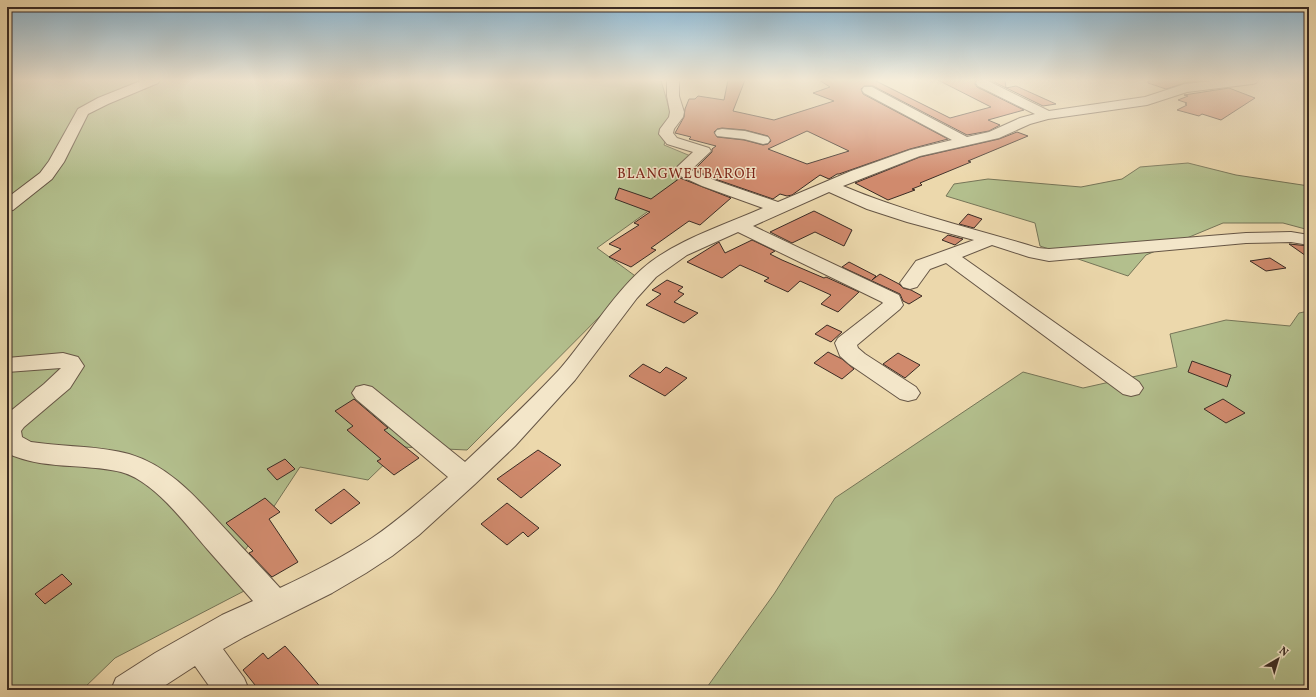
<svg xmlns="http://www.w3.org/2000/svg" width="1316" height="697" viewBox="0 0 1316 697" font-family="Vollkorn,serif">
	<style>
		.green { fill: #b3bf8d; stroke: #767558 }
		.building { fill: #d08a6d; stroke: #3a2b24; fill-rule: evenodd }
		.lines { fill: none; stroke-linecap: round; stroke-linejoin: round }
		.minor-casing { stroke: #665646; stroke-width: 2 }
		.minor { fill: #f3e6c9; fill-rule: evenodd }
		.labels { text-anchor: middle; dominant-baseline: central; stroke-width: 3; stroke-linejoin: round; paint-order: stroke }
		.far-quarter-label { font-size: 14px; letter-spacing: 1px; fill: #7a1f14; stroke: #f3e6c9 }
	</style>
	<rect width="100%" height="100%" fill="#ecd8ac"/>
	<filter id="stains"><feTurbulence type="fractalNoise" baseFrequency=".005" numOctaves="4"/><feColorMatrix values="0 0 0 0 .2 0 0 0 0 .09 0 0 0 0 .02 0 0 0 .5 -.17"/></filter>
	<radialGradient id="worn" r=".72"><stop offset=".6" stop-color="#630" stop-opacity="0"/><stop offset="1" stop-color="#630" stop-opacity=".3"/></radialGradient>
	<!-- green -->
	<g class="green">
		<polygon points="7,80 661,80 672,119 664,145 693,157 661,202 597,248 638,278 467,450 402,447 368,480 300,467 238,561 246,590 115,658 82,690 7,690"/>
		<polygon points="1188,163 1236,175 1309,186 1309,230 1283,223 1223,223 1146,255 1128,276 1040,246 1035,223 946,196 954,184 988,179 1081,187 1122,179 1140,167"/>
		<polygon points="1309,311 1309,690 705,690 774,594 835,498 1023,372 1083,388 1177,367 1170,334 1226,320 1290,326 1299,313"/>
	</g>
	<!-- building -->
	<g class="building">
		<path d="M728,80H745L733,111L774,120L834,101L813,93L830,87L819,80H874L950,118L991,107L938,80H976L975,84L977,87L1024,110L988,120L1000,125L989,131L967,135L873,86H864L861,89L863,94L948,139L910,149L839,174H837L829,179L820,175L792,195L787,196L780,194L773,199L715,179L694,170L712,152V149L716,146L689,139L691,137L675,133L684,117L685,109L689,99H695L698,96L724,100ZM722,128L745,130L768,136L771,141L768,144L763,145L744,140L717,137L714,132L717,129ZM807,131L849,151L807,164L768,149Z"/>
		<polygon points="990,80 1005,80 1006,88 1016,86 1056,104 1043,106"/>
		<polygon points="1148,80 1205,80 1185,83 1166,89 1148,83"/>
		<polygon points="1229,88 1255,98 1221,120 1202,114 1199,116 1177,110 1187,105 1185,104 1187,103 1178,100 1188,96 1184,95"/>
		<polygon points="1017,132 1028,136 968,161 971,162 920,183 922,185 912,189 915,190 888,200 855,183 920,157 999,139"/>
		<polygon points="680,178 731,198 700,225 689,221 651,248 656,250 631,267 609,257 621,249 609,244 639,225 634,223 650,212 615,199 619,188 651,199"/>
		<polygon points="814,211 852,230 844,246 815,232 792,243 770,232"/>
		<polygon points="968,214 982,219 974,228 959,224"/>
		<polygon points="948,235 963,239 955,245 942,240"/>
		<polygon points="752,240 775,251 770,254 782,260 824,278 826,277 859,292 838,312 821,304 831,295 800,281 788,292 764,281 769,278 740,265 722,278 687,262 719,242 725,253"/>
		<polygon points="1289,244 1309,246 1309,258"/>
		<polygon points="1270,258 1286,268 1266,271 1250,261"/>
		<polygon points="849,262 876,276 872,280 880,274 899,284 903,288 911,290 922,296 909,304 903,301 900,294 842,267"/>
		<polygon points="667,280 683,287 678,291 684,294 674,302 698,313 684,323 646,305 661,294 652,290"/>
		<polygon points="827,325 842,332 831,342 815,334"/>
		<polygon points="828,352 842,359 854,369 842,379 814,363"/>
		<polygon points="898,353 920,365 905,378 883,364"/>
		<polygon points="1192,361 1231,375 1227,387 1188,372"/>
		<polygon points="643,364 660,373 666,367 687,378 665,396 629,376"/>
		<polygon points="354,399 388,428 384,430 419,458 394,475 377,461 381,459 347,430 353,426 335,411"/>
		<polygon points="1223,399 1245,413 1226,423 1204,409"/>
		<polygon points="538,450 561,465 521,498 497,479"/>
		<polygon points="285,459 295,469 277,480 267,469"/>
		<polygon points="344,489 360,503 331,524 315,510"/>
		<polygon points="265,498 280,512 269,519 298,562 272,577 249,553 253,551 226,523"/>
		<polygon points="507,503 539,528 528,537 523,532 507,545 481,524"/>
		<polygon points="62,574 72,584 45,604 35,594"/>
		<polygon points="285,646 301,664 323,690 259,690 243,670 263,653 268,659"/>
	</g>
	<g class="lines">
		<!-- minor casing -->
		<g class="minor-casing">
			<g id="minor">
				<polygon points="143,80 160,80 158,83 108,104 88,114 64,162 52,179 13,210 7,211 7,198 40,173 49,161 78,109 98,98"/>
				<path d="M667,80H679V96L684,112L683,117L674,129L673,133L677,138L709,148L711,151L691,170L714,180L778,202L851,171L910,150L952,140L864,93L862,90L864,87H872L967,137L989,132L1020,118L1035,114L978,86L976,83L978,80H986L1049,111L1145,97L1185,84L1219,80H1258L1256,83L1252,84L1187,92L1147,105L1048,119L1030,124L999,138L920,156L843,186C907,213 972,228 1038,248L1049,249L1246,233L1291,232L1309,235V245L1291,242L1246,243L1049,261L1029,257L992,245L962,257L1139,382L1143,388L1139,394L1131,396L1123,394L946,263L930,269L917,287L910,289L903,287L900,283L916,261L974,240L907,222L867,209L829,192L753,226L899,295L903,305L900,309L857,345L858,348L865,354L916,387L920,393L916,399L908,401L900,399L849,364L840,356L835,343L838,338L883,303L882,302L738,232L687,255L656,277L637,298L575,380L515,446L475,484L419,535L392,556L366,573L332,593L244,637L223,649L244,678L249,690H212L195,666L158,690H111L116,678L155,653L222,615L253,601C238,584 223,567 208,550C186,525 155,481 121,472C83,463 42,470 7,453V414L44,384L61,368L7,372V358L63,353L78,357L84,366L70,388L24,427L21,431L22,437L31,442L39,443C69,447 100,446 129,454C172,467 199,501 228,532C245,551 263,569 280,588C312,573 343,557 372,538C399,520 423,498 448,477L356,399L352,393L356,387L364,385L372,387L465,462C497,432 529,402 559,370C587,338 610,298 642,269C673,241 725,225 763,208L702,186L678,175L675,170L676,168L693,152L667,144L659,134L660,129L669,117L670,112L667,96Z"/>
				<polygon points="722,129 745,131 768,137 770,140 768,143 763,144 744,139 717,136 715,133 717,130"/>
			</g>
		</g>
		<!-- minor -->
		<use href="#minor" class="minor"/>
	</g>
	<!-- sky -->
	<linearGradient id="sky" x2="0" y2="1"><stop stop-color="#89b6d3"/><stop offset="0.45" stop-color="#f6edda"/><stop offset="1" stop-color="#f6edda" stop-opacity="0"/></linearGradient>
	<rect width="1316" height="178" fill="url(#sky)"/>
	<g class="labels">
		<!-- far-quarter labels -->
		<g class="far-quarter-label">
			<text x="687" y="174">BLANGWEUBAROH</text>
		</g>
	</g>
	<!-- margin -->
	<rect width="1316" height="697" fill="none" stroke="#ecd8ac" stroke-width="24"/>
	<rect x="8" y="8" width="1300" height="681" fill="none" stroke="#3a2b24" stroke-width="2"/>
	<rect x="12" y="12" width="1292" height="673" fill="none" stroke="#3a2b24"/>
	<!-- north arrow -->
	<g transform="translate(1278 659) rotate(38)" stroke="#f3e6c9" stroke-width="3" paint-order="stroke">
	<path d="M0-3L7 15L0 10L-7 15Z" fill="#3a2b24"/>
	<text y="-6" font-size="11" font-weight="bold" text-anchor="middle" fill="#3a2b24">N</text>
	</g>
	<rect width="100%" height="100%" filter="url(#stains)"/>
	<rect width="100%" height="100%" fill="url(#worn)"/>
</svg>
